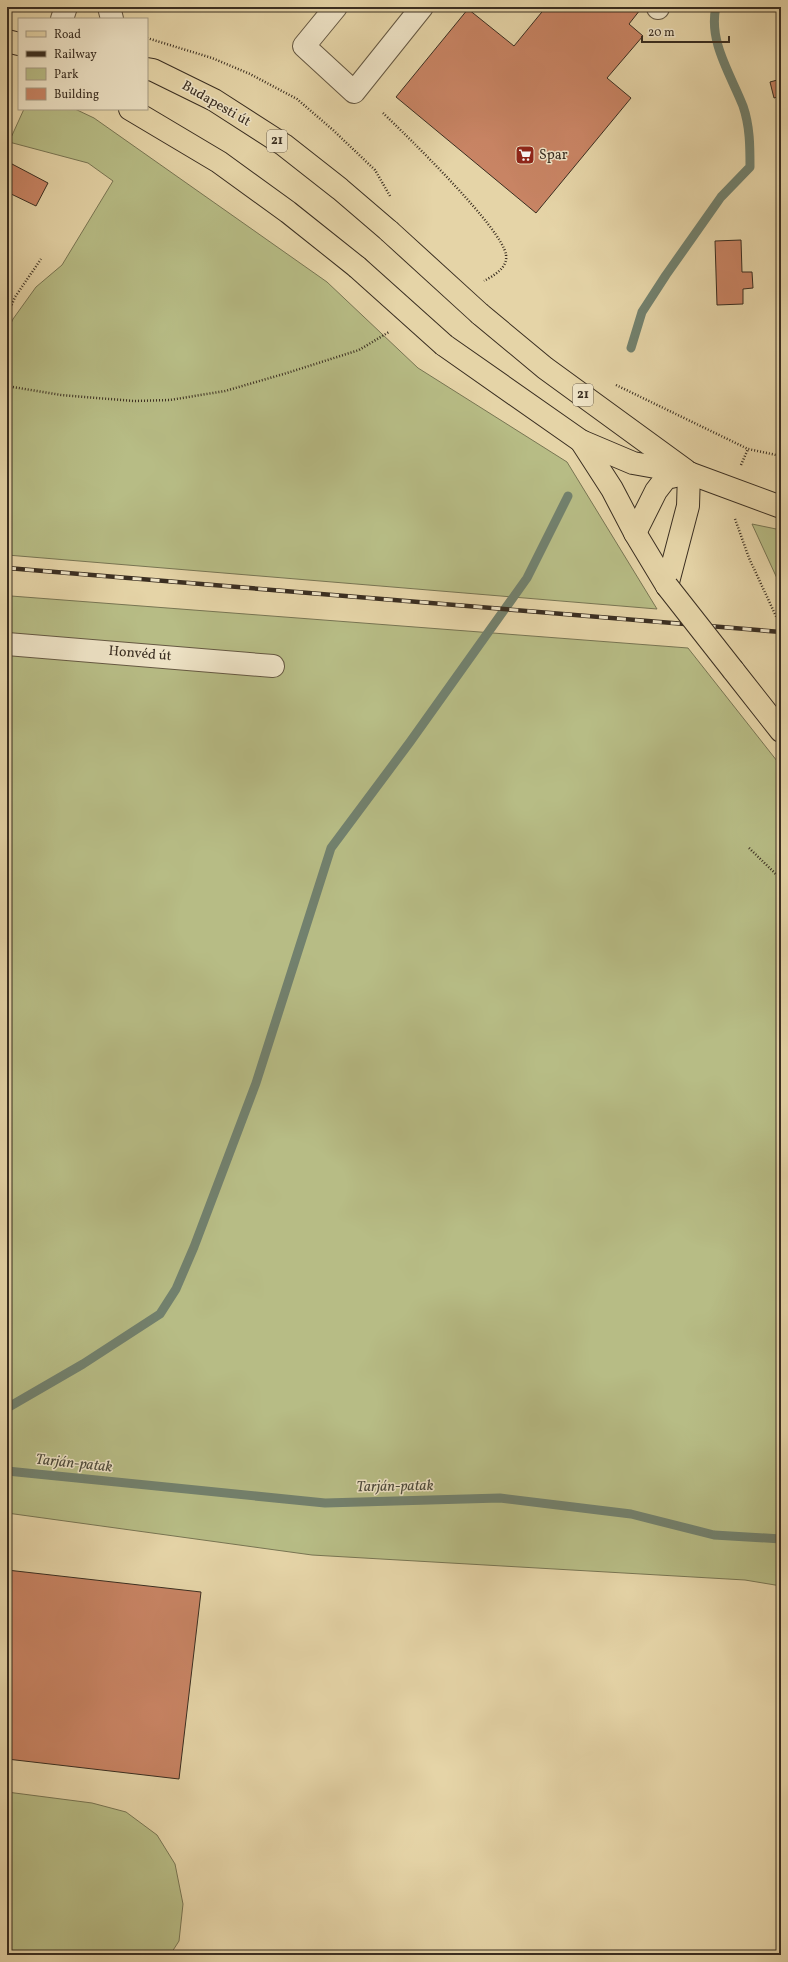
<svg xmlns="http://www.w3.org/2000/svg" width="788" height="1962" viewBox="0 0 788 1962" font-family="Vollkorn,serif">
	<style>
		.green { fill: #b7bc85; stroke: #787553 }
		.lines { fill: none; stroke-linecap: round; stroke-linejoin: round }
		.stream { stroke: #72816e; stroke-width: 9 }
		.building { fill: #c88464; stroke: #3a2e21 }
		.minor-casing { stroke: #655842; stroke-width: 24 }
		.major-casing { stroke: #3a2e21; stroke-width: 24 }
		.path { stroke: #3a2e21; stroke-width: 2.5; stroke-dasharray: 1 2; stroke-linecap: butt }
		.minor { stroke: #eee3c6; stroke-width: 22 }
		.major { stroke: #e5d4a7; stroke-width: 22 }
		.rail-casing { stroke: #3a2e21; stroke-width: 4.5 }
		.rail { stroke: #eee3c6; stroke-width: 3; stroke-dasharray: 9; stroke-linecap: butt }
		.major-bridge-casing { stroke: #3a2e21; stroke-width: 24; stroke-linecap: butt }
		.major-bridge { stroke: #e5d4a7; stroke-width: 22 }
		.labels { text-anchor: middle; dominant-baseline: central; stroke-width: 3; stroke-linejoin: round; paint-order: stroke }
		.shield { fill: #eee3c6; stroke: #706452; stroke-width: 1 }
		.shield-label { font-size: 13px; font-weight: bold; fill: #3a2e21 }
		.street-label { font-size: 14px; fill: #3a2e21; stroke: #eee3c6 }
		.poi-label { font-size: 14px; fill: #3a2e21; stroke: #eee3c6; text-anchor: start }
		.water-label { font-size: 15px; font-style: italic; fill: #4d4a3b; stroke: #eee3c6 }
	</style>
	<rect width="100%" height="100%" fill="#e5d4a7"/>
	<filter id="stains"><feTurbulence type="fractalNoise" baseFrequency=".005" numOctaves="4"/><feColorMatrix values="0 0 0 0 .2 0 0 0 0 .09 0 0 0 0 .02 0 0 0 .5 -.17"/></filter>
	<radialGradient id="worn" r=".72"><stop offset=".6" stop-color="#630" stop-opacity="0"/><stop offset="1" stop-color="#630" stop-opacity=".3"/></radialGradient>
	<!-- green -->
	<g class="green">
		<polygon points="24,109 75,109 94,118 327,282 418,368 567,462 657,609 7,555 7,332 13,319 36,287 62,265 113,181 88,163 9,142"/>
		<polygon points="752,524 781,530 781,587"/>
		<polygon points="11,596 688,648 781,766 781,1586 745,1580 312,1555 7,1513 7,628"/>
		<polygon points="7,1792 92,1803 126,1812 157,1835 175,1864 183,1904 179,1941 170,1955 7,1955"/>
	</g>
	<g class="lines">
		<!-- stream -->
		<g class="stream">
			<path d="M631,348L642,312L666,275L721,197L750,167C750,147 750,126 743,106C731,75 708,41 716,7"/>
			<polyline points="7,1408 83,1364 160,1314 176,1289 194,1247 256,1083 331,848 410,742 527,578 568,496"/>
			<polyline points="7,1471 325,1503 500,1498 631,1514 714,1535 781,1539"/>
		</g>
	</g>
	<!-- building -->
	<g class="building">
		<polygon points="546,7 636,7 640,10 629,24 643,36 607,78 631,98 536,213 396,97 468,9 514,46"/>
		<polygon points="781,79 781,96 774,98 770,82"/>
		<polygon points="12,164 48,183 36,206 7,192 7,173"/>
		<polygon points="741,240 742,272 752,272 753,288 743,289 743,304 717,305 715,241"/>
		<polygon points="7,1570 201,1592 179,1779 7,1759"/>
	</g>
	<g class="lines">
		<!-- minor casing -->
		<g class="minor-casing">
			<g id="minor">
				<polyline points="109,7 112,19"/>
				<polyline points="336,7 304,46 354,92 422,7"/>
				<polyline points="658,7 658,8"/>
				<polyline points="62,19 66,7"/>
				<polyline points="7,644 273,666"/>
			</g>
		</g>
		<!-- major casing -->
		<g class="major-casing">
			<g id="major">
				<polyline points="7,41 19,44"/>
				<polyline points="147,69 153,70 214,100 284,145 340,189 389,231"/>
				<polyline points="130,109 219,162 288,212 357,267"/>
				<polyline points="480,314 545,368 685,470"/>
				<polyline points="444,345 581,441 633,463 689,473 781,507"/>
				<polyline points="581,441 612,489 635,533 667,586"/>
				<polyline points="635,533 656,491 666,478 689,473"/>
				<polyline points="667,586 688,506 689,473"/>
				<polyline points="733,670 781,731"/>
			</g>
		</g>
		<!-- path -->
		<g class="path">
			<polyline points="147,38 212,58 250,74 297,99 333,130 375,170 390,196"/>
			<path d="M383,113C406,135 503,229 506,255C508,268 493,276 484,281"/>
			<polyline points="7,316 15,297 41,259"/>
			<polyline points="778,362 781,337"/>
			<polyline points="616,385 748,449 781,456"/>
			<polyline points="7,386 61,395 134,401 170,400 225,391 287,373 359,350 389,332"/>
			<polyline points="741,465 748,449"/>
			<polyline points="735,519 749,558 781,627"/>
			<polyline points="749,848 781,879"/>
		</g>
		<!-- minor -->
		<use href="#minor" class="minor"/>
		<!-- major -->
		<use href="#major" class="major"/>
		<!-- rail casing -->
		<g class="rail-casing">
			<polyline id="rail" points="7,568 781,632"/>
		</g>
		<!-- rail -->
		<use href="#rail" class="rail"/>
		<!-- major-bridge casing -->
		<g class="major-bridge-casing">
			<g id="major-bridge">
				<polyline points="389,231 480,314"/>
				<polyline points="357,267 444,345"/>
				<polyline points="667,586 733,670"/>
			</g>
		</g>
		<!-- major-bridge -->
		<use href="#major-bridge" class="major-bridge"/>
	</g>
	<!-- icons -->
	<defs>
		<g id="supermarket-square" transform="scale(1)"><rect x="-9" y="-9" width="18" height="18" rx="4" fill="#8f2418" stroke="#eee3c6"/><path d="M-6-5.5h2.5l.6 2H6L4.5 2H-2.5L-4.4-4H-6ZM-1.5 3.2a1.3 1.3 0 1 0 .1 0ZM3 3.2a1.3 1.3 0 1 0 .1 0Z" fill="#fff"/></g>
	</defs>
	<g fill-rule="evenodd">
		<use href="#supermarket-square" x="525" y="155"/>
	</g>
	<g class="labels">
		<!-- shield labels -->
		<g class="shield">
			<rect x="267" y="130" width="20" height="22" rx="3"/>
			<rect x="573" y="384" width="20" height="22" rx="3"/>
		</g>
		<g class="shield-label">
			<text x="277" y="141">21</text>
			<text x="583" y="395">21</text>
		</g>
		<!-- street labels -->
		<g class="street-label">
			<text transform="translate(216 104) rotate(30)">Budapesti út</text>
			<text transform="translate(140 654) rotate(5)">Honvéd út</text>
		</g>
		<!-- poi labels -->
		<g class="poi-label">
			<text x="539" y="155">Spar</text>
		</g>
		<!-- water labels -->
		<g class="water-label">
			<text transform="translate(74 1464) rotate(6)">Tarján-patak</text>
			<text transform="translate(395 1487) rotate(-1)">Tarján-patak</text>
		</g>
	</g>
	<!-- margin -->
	<rect width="788" height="1962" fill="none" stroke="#e5d4a7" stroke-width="24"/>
	<rect x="8" y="8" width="772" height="1946" fill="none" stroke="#3a2e21" stroke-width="2"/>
	<rect x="12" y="12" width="764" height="1938" fill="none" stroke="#3a2e21"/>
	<!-- legend -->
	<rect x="18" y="18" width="130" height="92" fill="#eee3c6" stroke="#a69b84"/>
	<rect x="26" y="31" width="20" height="6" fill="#e5d4a7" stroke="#a69b84"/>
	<text x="54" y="38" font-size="12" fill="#3a2e21">Road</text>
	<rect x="26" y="51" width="20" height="6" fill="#3a2e21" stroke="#a69b84"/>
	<text x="54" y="58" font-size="12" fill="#3a2e21">Railway</text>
	<rect x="26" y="68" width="20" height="12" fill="#b7bc85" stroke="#a69b84"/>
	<text x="54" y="78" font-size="12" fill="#3a2e21">Park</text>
	<rect x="26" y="88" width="20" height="12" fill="#c88464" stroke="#a69b84"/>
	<text x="54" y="98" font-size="12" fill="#3a2e21">Building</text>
	<!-- scale -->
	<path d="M642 36v6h87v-6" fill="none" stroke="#3a2e21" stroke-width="2"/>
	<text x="648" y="36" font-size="12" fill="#3a2e21" stroke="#eee3c6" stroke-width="3" paint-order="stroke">20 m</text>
	<rect width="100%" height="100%" filter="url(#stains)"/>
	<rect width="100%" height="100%" fill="url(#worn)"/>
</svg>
